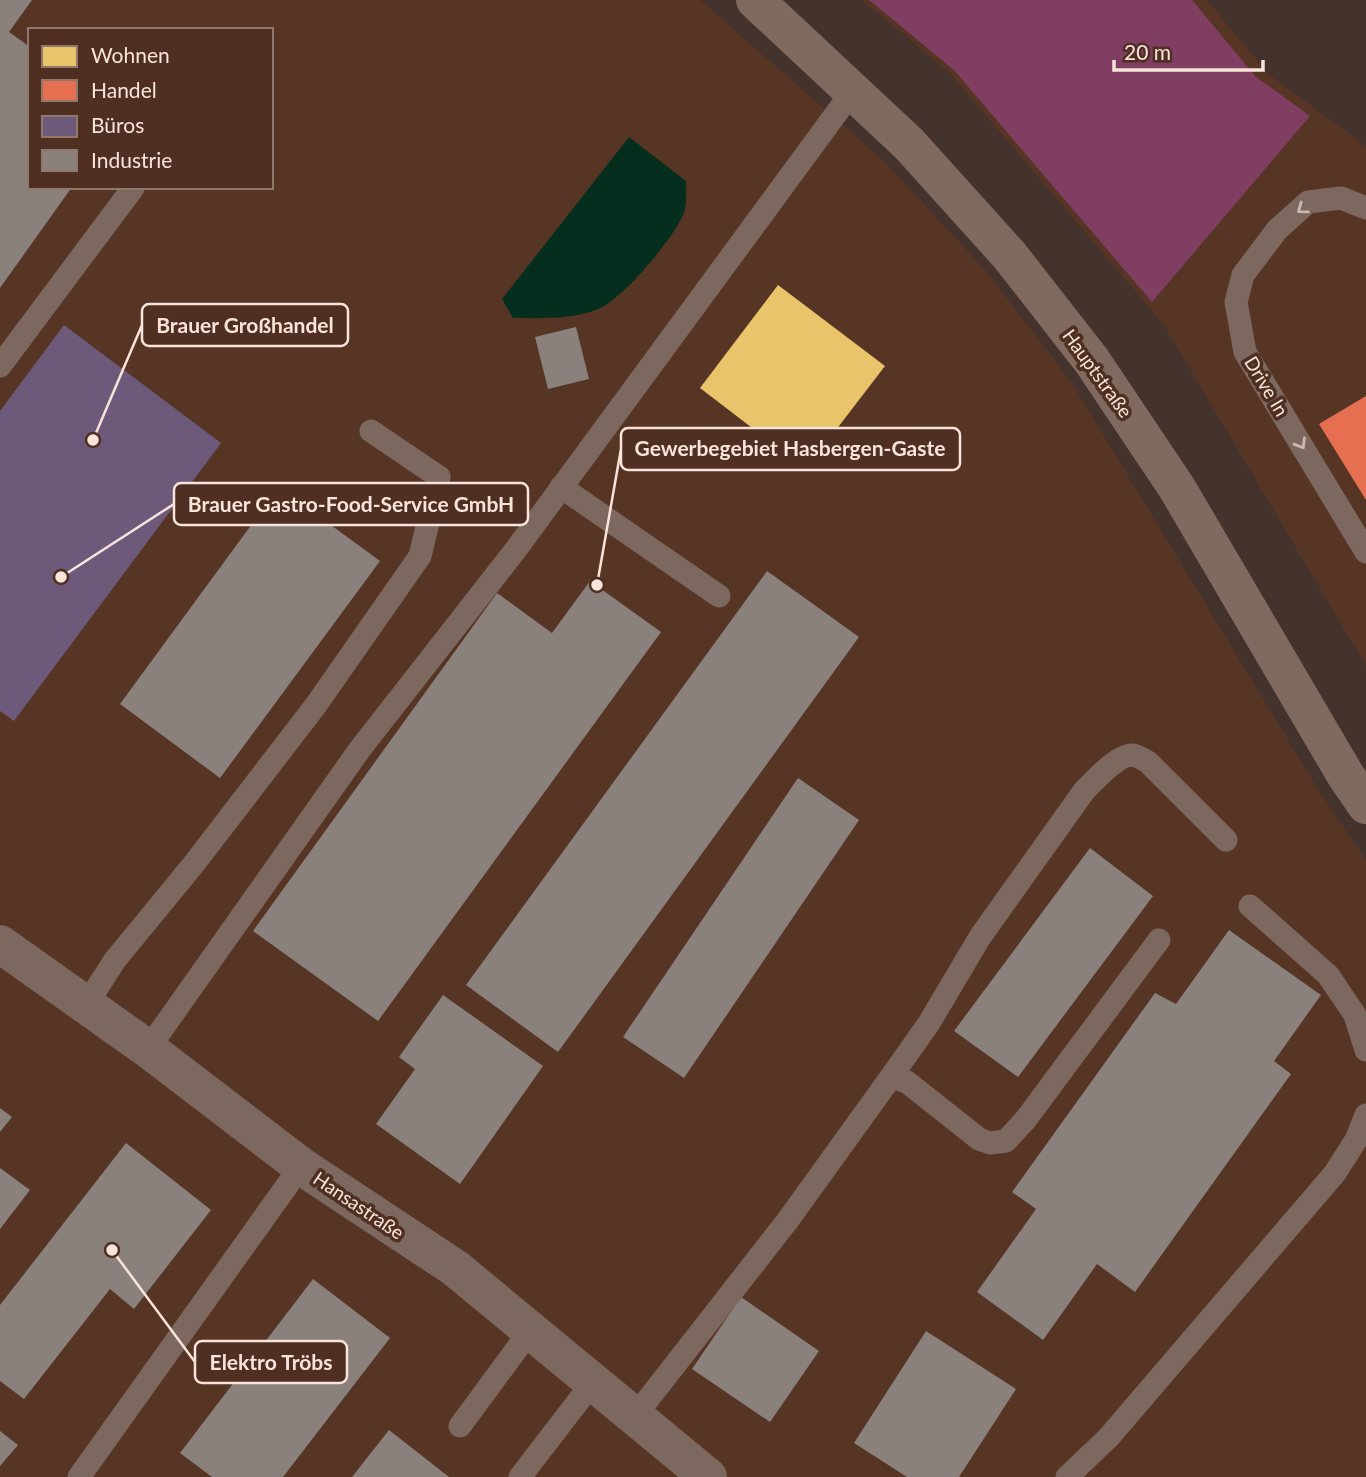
<svg xmlns="http://www.w3.org/2000/svg" width="1366" height="1477" viewBox="0 0 1366 1477" font-family="Lato,sans-serif">
	<style>
		.built { fill: #573525; fill-rule: evenodd }
		.green { fill: #7f3e62 }
		.water { fill: #062e1f }
		.homes { fill: #e9c46a }
		.shops { fill: #e76f51 }
		.offices { fill: #6d597a }
		.industry { fill: #8a817c }
		.lines { fill: none; stroke-linecap: round; stroke-linejoin: round }
		.lane { stroke: #7c685f; stroke-width: 23 }
		.street { stroke: #7c685f; stroke-width: 38 }
		.secondary { stroke: #80695f; stroke-width: 38 }
		.oneway { stroke: #cdb9b0 }
		.labels { text-anchor: middle; dominant-baseline: central; stroke-width: 7; stroke-linejoin: round; paint-order: stroke }
		.street-label { font-size: 19px; fill: #f9e4db; stroke: #4e2f21 }
		.leader { fill: none; stroke: #f9e4db; stroke-width: 2.5 }
		.callout-dot { fill: #f9e4db; stroke: #4e2f21; stroke-width: 2.5 }
		.callout { fill: #4e2f21; stroke: #f9e4db; stroke-width: 2.5 }
		.callout-label { font-size: 21px; text-anchor: middle; font-weight: bold; fill: #f9e4db }
	</style>
	<rect width="100%" height="100%" fill="#44332c"/>
	<!-- built -->
	<g class="built">
		<path d="M0,0H700L884,161L986,271L1070,380L1319,791L1366,860V1477H0ZM30,30H271V187H30Z"/>
		<polygon points="862,0 1207,0 1268,74 1366,146 1366,666 1164,325 949,72"/>
	</g>
	<!-- green -->
	<polygon class="green" points="869,0 1192,0 1256,77 1310,116 1152,302 954,70"/>
	<!-- water -->
	<path class="water" d="M629,137L686,181C686,191 687,204 684,213C674,238 623,299 598,309C571,320 541,318 513,318L502,299Z"/>
	<!-- homes -->
	<polygon class="homes" points="778,285 885,366 806,469 700,388"/>
	<!-- shops -->
	<polygon class="shops" points="1366,396 1366,500 1319,424"/>
	<!-- offices -->
	<polygon class="offices" points="64,325 221,443 14,721 0,711 0,411"/>
	<!-- industry -->
	<g class="industry">
		<polygon points="0,0 32,0 9,32 30,47 30,187 72,187 0,288"/>
		<polygon points="576,327 589,379 548,389 535,337"/>
		<polygon points="279,487 380,561 220,778 120,704"/>
		<polygon points="767,571 859,637 558,1052 466,985"/>
		<polygon points="590,581 661,632 378,1021 253,931 497,593 552,633"/>
		<polygon points="798,778 859,820 684,1078 623,1037"/>
		<polygon points="1090,848 1153,896 1018,1077 954,1031"/>
		<polygon points="1229,930 1321,995 1274,1061 1291,1074 1135,1292 1097,1264 1043,1340 977,1292 1036,1209 1012,1192 1155,993 1176,1004"/>
		<polygon points="443,995 543,1066 460,1184 376,1124 415,1069 399,1057"/>
		<polygon points="0,1108 12,1117 0,1132"/>
		<polygon points="126,1143 211,1210 134,1309 110,1289 24,1399 0,1381 0,1305"/>
		<polygon points="0,1168 30,1190 0,1229"/>
		<polygon points="313,1279 390,1338 283,1477 212,1477 180,1453"/>
		<polygon points="741,1297 819,1351 770,1422 692,1369"/>
		<polygon points="926,1331 1016,1389 959,1477 907,1477 854,1443"/>
		<polygon points="389,1430 449,1477 352,1477"/>
		<polygon points="0,1431 18,1445 0,1466"/>
	</g>
	<g class="lines">
		<!-- lane -->
		<g class="lane">
			<polyline points="1366,208 1341,198 1308,202 1277,230 1243,275 1236,302 1245,352 1366,552"/>
			<polyline points="0,366 133,188"/>
			<polyline points="561,487 719,596"/>
			<polyline points="1250,906 1328,975 1355,1015 1366,1050"/>
			<polyline points="86,1005 115,960 193,865 316,705 420,556 439,477 371,431"/>
			<polyline points="148,1049 360,749 517,548 852,92"/>
			<path d="M891,1077L929,1023L980,937L1084,791C1094,781 1118,754 1133,755C1138,756 1144,760 1148,762L1226,840"/>
			<polyline points="635,1416 788,1220 891,1077 907,1082 979,1139 990,1143 1006,1141 1026,1119 1159,940"/>
			<polyline points="460,1426 530,1331"/>
			<polyline points="79,1477 301,1166"/>
			<polyline points="520,1477 593,1382"/>
			<polyline points="1067,1477 1109,1437 1335,1173 1356,1140 1366,1115"/>
		</g>
		<!-- street -->
		<polyline class="street" points="0,944 148,1049 301,1166 455,1268 708,1477"/>
		<!-- secondary -->
		<polyline class="secondary" points="755,0 909,144 1010,256 1092,361 1177,488 1346,776 1366,805"/>
	</g>
	<!-- one-way arrows -->
	<defs><path id="oneway-chevron" d="M-2-3.5L2.5 0L-2 3.5" fill="none" stroke-width="1.6" stroke-linecap="round" stroke-linejoin="round" transform="scale(1.75)"/></defs>
	<g class="oneway">
		<use href="#oneway-chevron" transform="translate(1302 209) rotate(144)"/>
		<use href="#oneway-chevron" transform="translate(1301 444) rotate(59)"/>
	</g>
	<g class="labels">
		<!-- street labels -->
		<g class="street-label">
			<text transform="translate(1098 373) rotate(54)">Hauptstraße</text>
			<text transform="translate(1267 386) rotate(59)">Drive In</text>
			<text transform="translate(359 1205) rotate(34)">Hansastraße</text>
		</g>
	</g>
	<!-- callouts -->
	<path class="leader" d="M93 440L142 325M597 585L621 449M61 577L174 504M112 1250L195 1362"/>
	<g class="callout-dot">
		<circle cx="93" cy="440" r="7"/>
		<circle cx="597" cy="585" r="7"/>
		<circle cx="61" cy="577" r="7"/>
		<circle cx="112" cy="1250" r="7"/>
	</g>
	<g class="callout">
		<rect x="142" y="304" width="206" height="42" rx="7"/>
		<rect x="621" y="428" width="339" height="42" rx="7"/>
		<rect x="174" y="483" width="354" height="42" rx="7"/>
		<rect x="195" y="1341" width="152" height="42" rx="7"/>
	</g>
	<g class="callout-label">
		<text x="245" y="333">Brauer Großhandel</text>
		<text x="790" y="456">Gewerbegebiet Hasbergen-Gaste</text>
		<text x="351" y="512">Brauer Gastro-Food-Service GmbH</text>
		<text x="271" y="1370">Elektro Tröbs</text>
	</g>
	<!-- legend -->
	<rect x="28" y="28" width="245" height="161" fill="#4e2f21" stroke="#92776b" stroke-width="2"/>
	<rect x="42" y="46" width="35" height="21" fill="#e9c46a" stroke="#92776b" stroke-width="2"/>
	<text x="91" y="63" font-size="21" fill="#f9e4db">Wohnen</text>
	<rect x="42" y="80" width="35" height="21" fill="#e76f51" stroke="#92776b" stroke-width="2"/>
	<text x="91" y="98" font-size="21" fill="#f9e4db">Handel</text>
	<rect x="42" y="116" width="35" height="21" fill="#6d597a" stroke="#92776b" stroke-width="2"/>
	<text x="91" y="133" font-size="21" fill="#f9e4db">Büros</text>
	<rect x="42" y="150" width="35" height="21" fill="#8a817c" stroke="#92776b" stroke-width="2"/>
	<text x="91" y="168" font-size="21" fill="#f9e4db">Industrie</text>
	<!-- scale -->
	<path d="M1114 60v10h149v-10" fill="none" stroke="#f9e4db" stroke-width="3.5"/>
	<text x="1124" y="60" font-size="21" fill="#f9e4db" stroke="#4e2f21" stroke-width="5" paint-order="stroke">20 m</text>
</svg>
